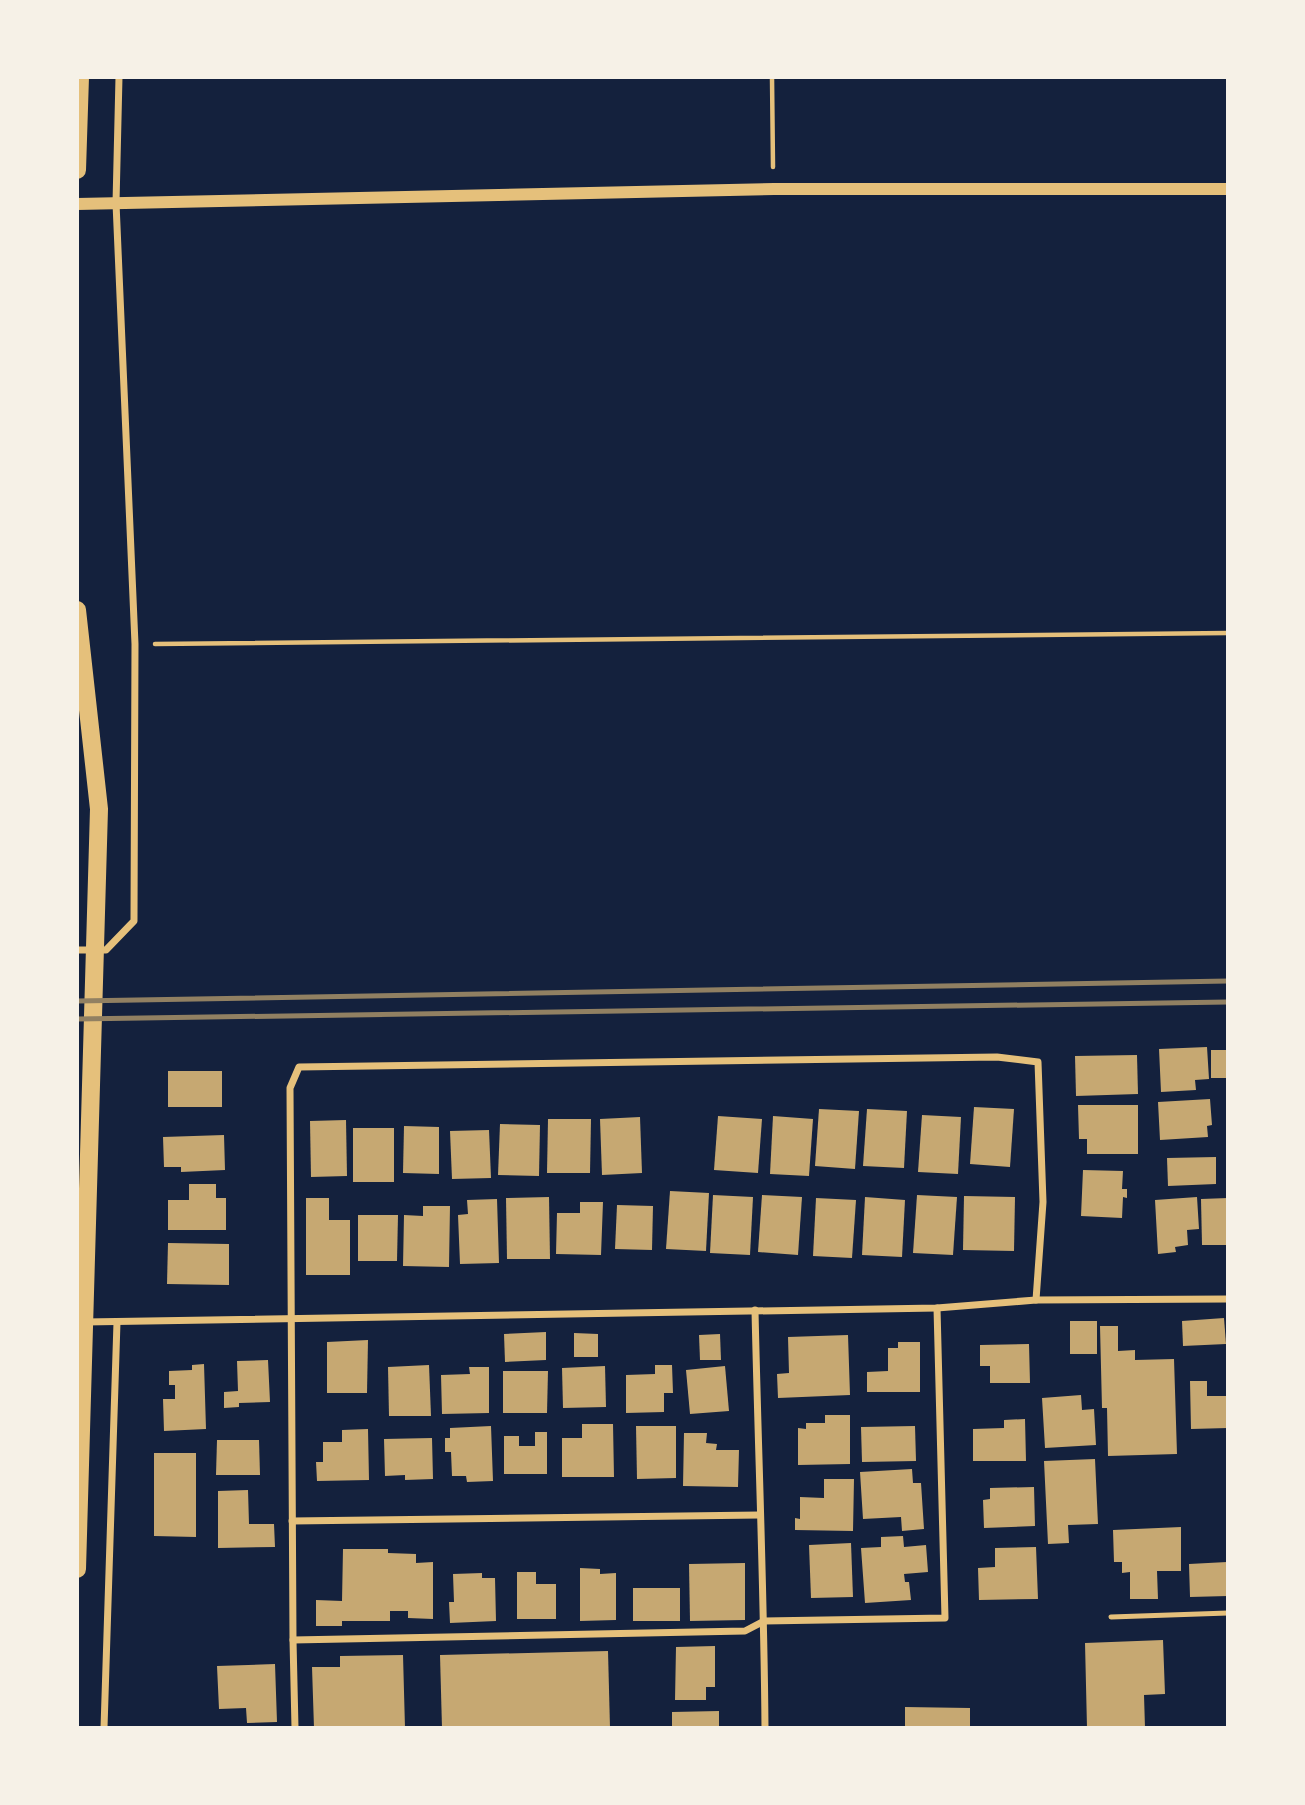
<svg xmlns="http://www.w3.org/2000/svg" width="1305" height="1805" viewBox="0 0 1305 1805" font-family="'Alegreya Sans',sans-serif">
	<style>
		.building { fill: #c6a872 }
		.lines { fill: none; stroke-linecap: round; stroke-linejoin: round }
		.path { stroke: #e5c07b; stroke-width: 4.5 }
		.service { stroke: #e5c07b; stroke-width: 5 }
		.minor { stroke: #e5c07b; stroke-width: 7 }
		.tertiary { stroke: #e5c07b; stroke-width: 12 }
		.primary { stroke: #e5c07b; stroke-width: 18 }
		.rail { stroke: #918062; stroke-width: 5 }
	</style>
	<rect width="100%" height="100%" fill="#14213d"/>
	<!-- building -->
	<g class="building">
		<polygon points="1207,1047 1209,1079 1195,1080 1196,1090 1161,1092 1159,1049"/>
		<rect x="1211" y="1050" width="17" height="28"/>
		<polygon points="1137,1055 1138,1094 1076,1096 1075,1056"/>
		<rect x="168" y="1071" width="54" height="36"/>
		<polygon points="1210,1099 1212,1125 1207,1126 1208,1137 1160,1140 1158,1102"/>
		<polygon points="1078,1105 1138,1105 1138,1154 1087,1154 1087,1139 1079,1139"/>
		<polygon points="974,1107 1014,1109 1010,1167 970,1164"/>
		<polygon points="819,1109 859,1111 855,1169 815,1166"/>
		<polygon points="867,1109 907,1111 904,1168 863,1166"/>
		<polygon points="922,1115 961,1117 958,1174 918,1172"/>
		<polygon points="718,1116 762,1119 758,1173 714,1170"/>
		<polygon points="773,1116 813,1119 809,1176 770,1174"/>
		<polygon points="640,1117 642,1173 602,1175 600,1119"/>
		<polygon points="548,1119 591,1119 590,1173 547,1173"/>
		<polygon points="346,1120 347,1176 311,1177 310,1121"/>
		<polygon points="500,1124 540,1125 539,1176 498,1175"/>
		<polygon points="404,1126 439,1127 439,1174 403,1173"/>
		<rect x="353" y="1128" width="41" height="54"/>
		<polygon points="489,1130 491,1178 452,1179 450,1131"/>
		<polygon points="224,1135 225,1170 181,1172 181,1167 164,1167 163,1137"/>
		<polygon points="1216,1157 1216,1184 1168,1186 1167,1158"/>
		<polygon points="1083,1170 1123,1171 1122,1189 1127,1189 1127,1198 1123,1197 1122,1218 1081,1216"/>
		<polygon points="189,1184 216,1184 216,1198 226,1198 226,1230 168,1230 168,1200 189,1200"/>
		<polygon points="670,1191 709,1193 706,1251 666,1249"/>
		<polygon points="713,1195 753,1197 750,1255 710,1253"/>
		<polygon points="762,1195 802,1197 798,1255 758,1252"/>
		<polygon points="917,1195 957,1197 953,1255 913,1253"/>
		<polygon points="964,1196 1015,1197 1014,1251 963,1250"/>
		<polygon points="549,1197 550,1259 507,1259 506,1198"/>
		<polygon points="865,1197 905,1200 902,1257 862,1255"/>
		<polygon points="1197,1197 1199,1229 1187,1230 1188,1245 1175,1247 1176,1252 1158,1254 1155,1200"/>
		<polygon points="306,1198 329,1198 329,1220 350,1220 350,1275 306,1275"/>
		<polygon points="816,1198 856,1200 852,1258 813,1256"/>
		<polygon points="1228,1198 1228,1245 1202,1245 1201,1199"/>
		<polygon points="497,1199 499,1263 460,1264 458,1215 468,1214 467,1200"/>
		<polygon points="580,1202 603,1202 601,1255 556,1254 557,1213 580,1213"/>
		<polygon points="617,1205 653,1206 652,1250 615,1249"/>
		<polygon points="423,1206 450,1206 449,1267 403,1266 404,1215 423,1216"/>
		<polygon points="358,1215 398,1215 397,1261 358,1261"/>
		<polygon points="168,1243 229,1244 229,1285 167,1284"/>
		<polygon points="1224,1318 1226,1344 1183,1346 1182,1321"/>
		<rect x="1070" y="1321" width="27" height="33"/>
		<polygon points="1100,1326 1118,1326 1118,1351 1135,1350 1135,1360 1174,1359 1177,1454 1108,1456 1107,1408 1102,1408"/>
		<polygon points="546,1332 546,1360 505,1362 504,1334"/>
		<polygon points="574,1333 598,1334 598,1357 574,1357"/>
		<polygon points="720,1334 721,1360 700,1360 699,1335"/>
		<polygon points="848,1335 850,1395 778,1398 777,1374 789,1373 788,1337"/>
		<polygon points="368,1340 367,1393 327,1393 327,1342"/>
		<polygon points="898,1342 920,1342 920,1392 867,1392 867,1372 888,1371 888,1348 898,1348"/>
		<polygon points="1029,1344 1030,1383 990,1383 990,1366 980,1366 980,1345"/>
		<polygon points="268,1360 270,1402 239,1403 239,1407 224,1408 224,1392 238,1391 237,1361"/>
		<polygon points="204,1364 206,1429 164,1431 163,1399 175,1399 175,1385 169,1385 169,1371 192,1370 192,1365"/>
		<polygon points="429,1365 431,1416 389,1416 388,1367"/>
		<polygon points="655,1365 672,1365 673,1393 664,1393 664,1412 626,1413 626,1375 655,1374"/>
		<polygon points="605,1366 606,1407 563,1408 562,1368"/>
		<polygon points="725,1366 729,1411 690,1414 686,1370"/>
		<polygon points="469,1367 489,1367 489,1413 442,1414 441,1375 470,1374"/>
		<polygon points="503,1371 548,1371 547,1413 503,1413"/>
		<polygon points="1190,1381 1207,1381 1207,1396 1228,1396 1228,1428 1191,1429"/>
		<polygon points="1081,1395 1082,1410 1094,1409 1096,1445 1045,1448 1042,1398"/>
		<polygon points="825,1415 850,1415 850,1464 798,1465 798,1428 806,1429 806,1423 825,1423"/>
		<polygon points="1025,1419 1026,1461 973,1461 973,1429 1004,1428 1004,1420"/>
		<polygon points="582,1424 613,1424 614,1477 562,1477 562,1438 582,1438"/>
		<polygon points="491,1426 493,1481 467,1482 466,1476 452,1476 451,1452 445,1452 445,1438 450,1438 450,1428"/>
		<polygon points="636,1426 676,1426 676,1478 637,1479"/>
		<polygon points="915,1426 916,1461 862,1462 861,1427"/>
		<polygon points="368,1429 369,1480 317,1481 316,1462 323,1462 323,1442 342,1442 342,1430"/>
		<polygon points="535,1432 547,1432 547,1474 504,1474 504,1436 519,1436 519,1446 535,1446"/>
		<polygon points="684,1433 707,1433 706,1443 717,1444 716,1450 739,1450 738,1487 683,1486"/>
		<polygon points="432,1438 433,1479 405,1480 405,1475 385,1476 384,1439"/>
		<polygon points="217,1440 259,1440 260,1475 216,1475"/>
		<polygon points="154,1453 196,1453 196,1537 154,1536"/>
		<polygon points="1095,1459 1098,1524 1068,1525 1069,1543 1048,1544 1044,1461"/>
		<polygon points="912,1469 913,1483 921,1483 924,1529 902,1531 901,1517 863,1519 860,1472"/>
		<polygon points="824,1479 854,1479 853,1531 795,1530 795,1518 800,1519 800,1497 824,1498"/>
		<polygon points="1034,1487 1035,1526 984,1528 983,1500 990,1499 990,1488"/>
		<polygon points="248,1490 249,1524 274,1524 275,1547 218,1548 218,1491"/>
		<polygon points="1181,1527 1181,1571 1157,1571 1158,1599 1130,1599 1130,1572 1122,1573 1122,1562 1114,1562 1113,1530"/>
		<polygon points="903,1536 904,1547 926,1545 928,1572 904,1574 905,1582 909,1582 911,1600 865,1603 861,1548 881,1547 881,1537"/>
		<polygon points="851,1543 853,1597 811,1598 809,1545"/>
		<polygon points="1036,1547 1038,1599 979,1600 978,1568 995,1567 995,1548"/>
		<polygon points="343,1549 388,1549 388,1553 416,1554 416,1563 433,1562 433,1619 408,1618 408,1611 390,1611 390,1621 342,1621 342,1626 316,1626 316,1600 342,1601"/>
		<polygon points="1227,1562 1228,1596 1190,1597 1189,1564"/>
		<polygon points="745,1563 745,1620 690,1621 689,1564"/>
		<polygon points="580,1568 600,1569 600,1574 616,1573 616,1620 580,1621"/>
		<polygon points="517,1572 536,1572 536,1584 556,1584 556,1619 517,1619"/>
		<polygon points="482,1573 482,1578 495,1578 496,1621 450,1623 449,1602 454,1602 453,1574"/>
		<rect x="633" y="1588" width="47" height="33"/>
		<polygon points="1163,1640 1165,1694 1144,1695 1145,1728 1087,1728 1085,1643"/>
		<polygon points="715,1646 715,1687 706,1687 706,1700 675,1700 676,1647"/>
		<polygon points="608,1651 610,1728 442,1728 440,1655"/>
		<polygon points="403,1655 405,1728 314,1728 312,1667 340,1667 340,1656"/>
		<polygon points="275,1664 277,1722 247,1723 246,1708 219,1709 217,1666"/>
		<polygon points="905,1707 970,1708 970,1728 905,1728"/>
		<polygon points="719,1711 719,1728 672,1728 672,1712"/>
	</g>
	<g class="lines">
		<!-- path -->
		<g class="path">
			<polyline points="772,77 773,167"/>
			<polyline points="155,644 1228,633"/>
		</g>
		<!-- service -->
		<polyline class="service" points="1111,1617 1228,1613"/>
		<!-- minor -->
		<g class="minor">
			<polyline points="77,950 106,950 134,921 135,644 116,203 119,77"/>
			<path d="M755,1310C758,1449 764,1588 765,1728"/>
			<polyline points="85,1322 937,1308 1036,1300 1228,1299"/>
			<polyline points="292,1521 759,1515"/>
			<polyline points="293,1640 745,1631 764,1621 945,1618 937,1308"/>
			<polyline points="104,1728 117,1322"/>
			<polyline points="295,1728 293,1640 290,1088 299,1067 997,1057 1038,1062 1043,1202 1036,1300"/>
		</g>
		<!-- tertiary -->
		<polyline class="tertiary" points="77,204 774,189 1228,189"/>
		<!-- primary -->
		<g class="primary">
			<polyline points="77,170 80,77"/>
			<polyline points="77,610 99,809 77,1569"/>
		</g>
		<!-- rail -->
		<g class="rail">
			<polyline points="77,1001 1228,981"/>
			<polyline points="77,1019 1228,1002"/>
		</g>
	</g>
	<!-- border -->
	<rect width="1305" height="1805" fill="none" stroke="#f6f1e7" stroke-width="158"/>
</svg>
